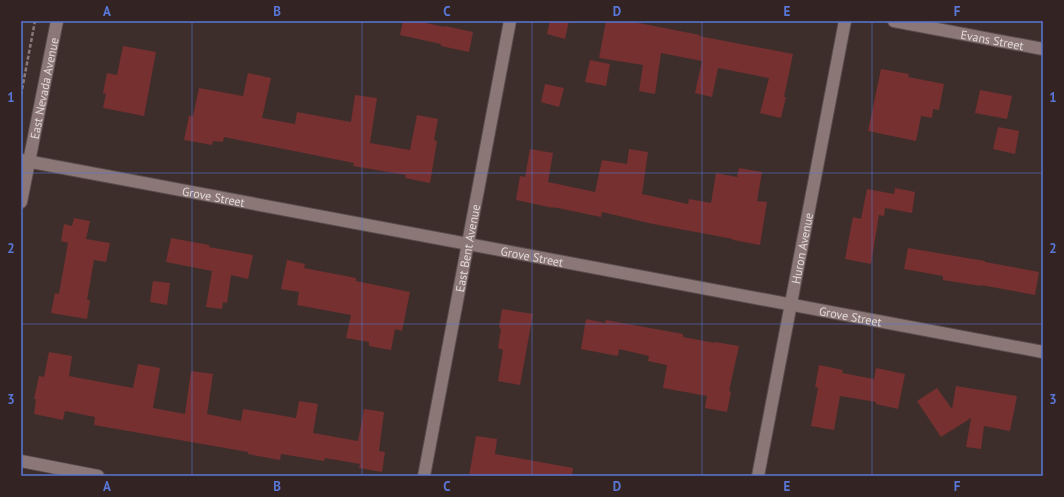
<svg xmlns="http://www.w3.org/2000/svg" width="1064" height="497" viewBox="0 0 1064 497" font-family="'PT Sans',sans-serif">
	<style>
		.building { fill: #76302f }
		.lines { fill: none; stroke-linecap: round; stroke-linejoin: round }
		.minor-casing { stroke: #594c4b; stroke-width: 14 }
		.path { stroke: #877a78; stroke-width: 2.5; stroke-dasharray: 4 2; stroke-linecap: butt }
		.minor { stroke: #8a7776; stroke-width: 12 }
		.grid { fill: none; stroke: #5877d8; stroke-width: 1; stroke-opacity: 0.55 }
		.labels { text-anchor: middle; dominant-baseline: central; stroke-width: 4; stroke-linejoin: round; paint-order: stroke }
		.street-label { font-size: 12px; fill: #e2d8d7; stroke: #332423 }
		.neatline { fill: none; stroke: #5877d8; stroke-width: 1.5 }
		.grid-label { font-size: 13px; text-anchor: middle; font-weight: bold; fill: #5877d8 }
	</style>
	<rect width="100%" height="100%" fill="#3d2e2c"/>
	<!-- building -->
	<g class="building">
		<polygon points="403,21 416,21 445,27 445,26 473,32 469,52 441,46 441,44 400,35"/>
		<polygon points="550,21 569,21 565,39 547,34"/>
		<polygon points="606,21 626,21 644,24 700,35 699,36 793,54 784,97 786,97 781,118 760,113 769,78 718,68 712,97 695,93 702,61 661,53 655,94 639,91 643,65 599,58"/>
		<polygon points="123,46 156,52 144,116 103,108 106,94 103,93 107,73 117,75"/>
		<polygon points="590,60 610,64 606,86 585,82"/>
		<polygon points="881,69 909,74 908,77 944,84 939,110 933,109 932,118 921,116 916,141 868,131"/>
		<polygon points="248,73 271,78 262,118 295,124 297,112 351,122 355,95 377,98 370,143 410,150 417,115 438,119 434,140 437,141 430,183 405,178 406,175 353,166 354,163 224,137 223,142 213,141 212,145 184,140 189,116 193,116 199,88 243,96"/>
		<polygon points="545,84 564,88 559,107 541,102"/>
		<polygon points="980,90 1012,96 1007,119 975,113"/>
		<polygon points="998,127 1019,131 1015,154 993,149"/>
		<polygon points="530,149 553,153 548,182 595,192 602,160 627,164 629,149 648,152 642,194 688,204 689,199 711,203 716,173 737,177 739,168 762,172 757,201 767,202 760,245 733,240 733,239 653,224 602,212 601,217 553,207 553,208 516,200 520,176 525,177"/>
		<polygon points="895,188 915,192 912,213 885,208 884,216 879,215 871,264 845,259 853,217 861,219 867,189 894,194"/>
		<polygon points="74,218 90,221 86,239 110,243 106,262 94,260 87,300 90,300 87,319 51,313 55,293 59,294 68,243 61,241 64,224 72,226"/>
		<polygon points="171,238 209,245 209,247 253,255 248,279 231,275 227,303 223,302 222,309 206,307 212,271 166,262"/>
		<polygon points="908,248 985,261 985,262 1039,272 1035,295 981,285 981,286 943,280 943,276 904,269"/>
		<polygon points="287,260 305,264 304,268 356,278 356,281 410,292 402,331 395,329 391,350 369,346 369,342 346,338 351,315 297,305 299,292 281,289"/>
		<polygon points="153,281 170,283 167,305 150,302"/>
		<polygon points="502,309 533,314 520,385 498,381 503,350 498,348 501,329 499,328"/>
		<polygon points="586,319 605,323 606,320 683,334 683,337 715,343 715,342 739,346 729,391 731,392 727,412 705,408 707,396 663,388 667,365 648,361 649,356 619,349 618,356 581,349"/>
		<polygon points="49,352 72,356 69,376 133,388 138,364 160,368 153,408 185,414 191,371 213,374 207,414 241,421 243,409 296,418 299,401 318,404 313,433 358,441 364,409 384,412 379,451 385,452 382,472 359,468 360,464 325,458 324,461 281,454 280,460 248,454 248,452 94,425 95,417 65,411 63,420 34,414 36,399 34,399 39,376 44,377"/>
		<polygon points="819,365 843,370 842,373 874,379 876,368 905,374 898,409 876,404 876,402 840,396 834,430 811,426 818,388 815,387"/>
		<polygon points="956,386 1017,396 1010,431 984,426 981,449 966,447 971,418 941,437 917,401 937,388 952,409"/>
		<polygon points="476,436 497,439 495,454 573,468 572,476 469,476"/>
	</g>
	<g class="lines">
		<!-- minor casing -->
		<g class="minor-casing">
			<g id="minor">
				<path id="s1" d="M894,21L1043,49"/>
				<path id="s2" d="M21,160L1043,352"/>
				<path id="s3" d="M21,202L57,21"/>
				<polyline points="21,461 98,476"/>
				<path id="s4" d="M424,476L510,21"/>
				<path id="s5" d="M758,476L845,21"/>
			</g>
		</g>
		<!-- path -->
		<polyline class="path" points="21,95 35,21"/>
		<!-- minor -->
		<use href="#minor" class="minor"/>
	</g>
	<!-- grid -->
	<path class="grid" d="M192,21V476M362,21V476M532,21V476M702,21V476M872,21V476M21,173H1043M21,324H1043"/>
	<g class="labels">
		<!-- street labels -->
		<g class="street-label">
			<text stroke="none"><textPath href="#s1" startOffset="100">Evans Street</textPath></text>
			<text stroke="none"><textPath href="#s3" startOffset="116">East Nevada Avenue</textPath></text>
			<text stroke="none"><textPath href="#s2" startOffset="196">Grove Street</textPath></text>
			<text stroke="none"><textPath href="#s5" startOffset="232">Huron Avenue</textPath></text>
			<text stroke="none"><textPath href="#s4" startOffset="232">East Bent Avenue</textPath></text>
			<text stroke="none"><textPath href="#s2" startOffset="520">Grove Street</textPath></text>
			<text stroke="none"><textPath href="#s2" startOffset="844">Grove Street</textPath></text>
		</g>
	</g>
	<!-- border -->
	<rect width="1064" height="497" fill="none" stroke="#332423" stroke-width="44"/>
	<rect x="22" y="22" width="1020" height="453" class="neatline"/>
	<g class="grid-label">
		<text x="107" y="16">A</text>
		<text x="277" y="16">B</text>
		<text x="447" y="16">C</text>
		<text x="617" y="16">D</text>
		<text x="787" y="16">E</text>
		<text x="957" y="16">F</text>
		<text x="11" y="102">1</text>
		<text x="1053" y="102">1</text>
		<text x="11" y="253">2</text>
		<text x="1053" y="253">2</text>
		<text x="11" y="404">3</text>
		<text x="1053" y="404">3</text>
		<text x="107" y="491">A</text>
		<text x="277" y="491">B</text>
		<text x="447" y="491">C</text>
		<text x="617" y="491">D</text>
		<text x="787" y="491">E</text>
		<text x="957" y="491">F</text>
	</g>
</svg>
